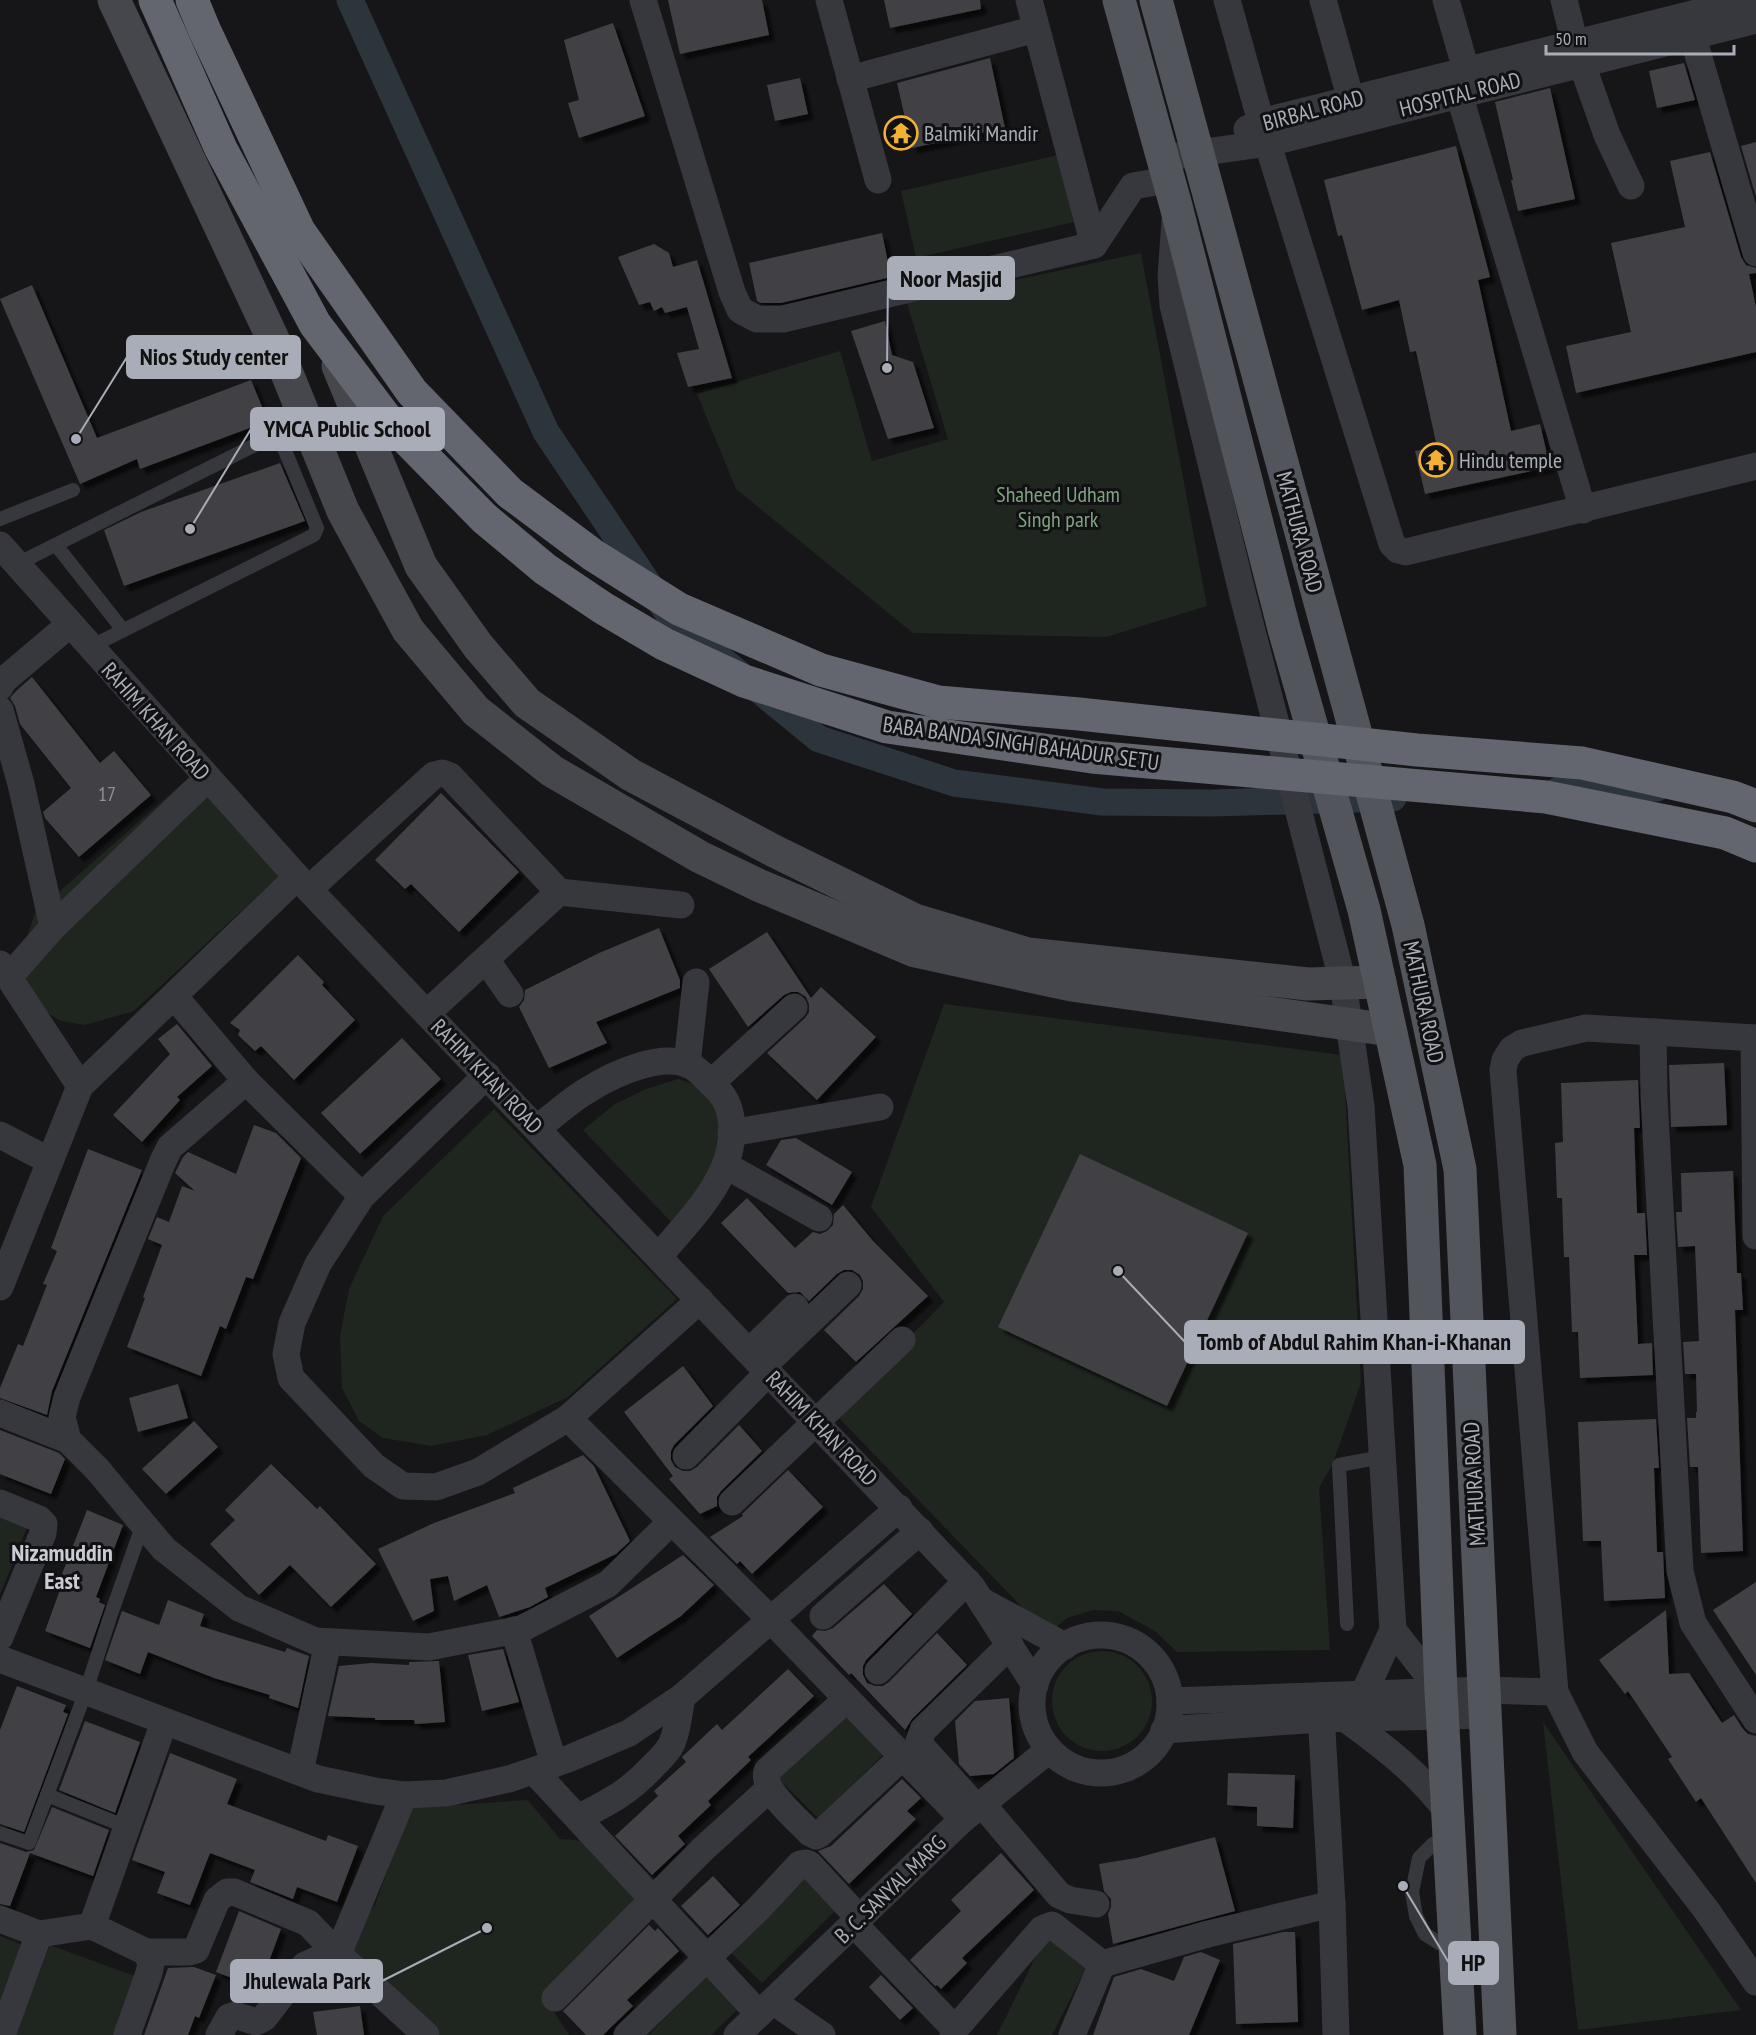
<svg xmlns="http://www.w3.org/2000/svg" width="1756" height="2035" viewBox="0 0 1756 2035" font-family="'PT Sans Narrow',sans-serif">
	<style>
		.green { fill: #1e261f }
		.lines { fill: none; stroke-linecap: round; stroke-linejoin: round }
		.canal { stroke: #2c353c; stroke-width: 27 }
		.building { fill: #404145; filter: url(#shadow) }
		.lane { stroke: #37383d; stroke-width: 14 }
		.street { stroke: #37383d; stroke-width: 27 }
		.secondary { stroke: #45474d; stroke-width: 33 }
		.primary { stroke: #53555c; stroke-width: 33 }
		.highway-bridge { stroke: #63666e; stroke-width: 33 }
		.labels { text-anchor: middle; dominant-baseline: central; stroke-width: 6; stroke-linejoin: round; paint-order: stroke }
		.number-label { font-size: 20px; fill: #8e929b }
		.street-label { font-size: 22px; fill: #a8adb8; stroke: #111113 }
		.poi-label { font-size: 22px; fill: #a8adb8; stroke: #111113; text-anchor: start }
		.park-label { font-size: 22px; fill: #7fa381; stroke: #111113 }
		.neighbourhood-label { font-size: 24px; font-weight: bold; fill: #c9ccd4; stroke: #111113 }
		.leader { fill: none; stroke: #a8adb8; stroke-width: 2 }
		.callout-dot { fill: #a8adb8; stroke: #111113; stroke-width: 2 }
		.callout { fill: #a8adb8; stroke: #a8adb8; stroke-width: 2 }
		.callout-label { font-size: 24px; text-anchor: middle; font-weight: bold; fill: #111 }
	</style>
	<defs>
		<filter id="shadow"><feDropShadow dx="5.5" dy="5.5" stdDeviation="1.5" flood-color="#0009"/></filter>
	</defs>
	<rect width="100%" height="100%" fill="#161618"/>
	<!-- green -->
	<g class="green">
		<polygon points="1058,155 1074,222 916,258 901,191"/>
		<polygon points="1141,253 1207,606 1106,637 913,633 736,489 697,394 840,351 872,461 948,439 907,303"/>
		<polygon points="193,774 280,875 134,1011 85,1025 61,1021 34,1005 25,976 23,949 35,913"/>
		<polygon points="944,1004 1343,1055 1361,1383 1333,1463 1319,1488 1330,1650 1177,1652 1155,1631 1118,1611 1093,1610 1067,1618 1048,1634 835,1414 944,1302 871,1207"/>
		<polygon points="678,1079 700,1086 725,1114 711,1174 674,1225 583,1130 615,1104 646,1089"/>
		<polygon points="494,1109 677,1299 568,1397 487,1435 431,1446 383,1438 359,1421 342,1388 340,1336 349,1289 383,1216"/>
		<polygon points="0,1514 28,1525 0,1595"/>
		<circle cx="1102" cy="1701" r="50"/>
		<polygon points="844,1710 885,1753 818,1818 776,1776"/>
		<polygon points="1543,1722 1741,2010 1578,2030"/>
		<polygon points="528,1800 560,1839 596,1842 640,1893 547,2001 569,2035 440,2035 338,1944 375,1905 410,1808"/>
		<polygon points="806,1876 838,1908 762,1983 730,1952"/>
		<polygon points="0,1936 23,1945 0,2008"/>
		<polygon points="1045,1938 1090,1960 1052,2035 997,2035"/>
		<polygon points="50,1945 137,1977 115,2035 16,2035"/>
		<polygon points="707,1976 739,2008 711,2035 648,2035"/>
	</g>
	<g class="lines">
		<!-- canal -->
		<g class="canal">
			<polyline points="350,0 546,432 672,619 819,739 954,783 1102,802 1212,803 1393,798"/>
			<polyline points="1557,791 1657,788"/>
		</g>
	</g>
	<!-- building -->
	<g class="building">
		<polygon points="668,0 762,0 769,35 680,54"/>
		<polygon points="884,0 980,0 981,9 890,28"/>
		<polygon points="613,23 645,116 579,138 568,103 579,100 564,40"/>
		<polygon points="990,58 1005,128 912,148 897,83"/>
		<polygon points="1684,63 1695,100 1657,108 1649,71"/>
		<polygon points="800,78 808,114 775,121 767,85"/>
		<polygon points="1550,88 1575,199 1518,211 1511,180 1513,180 1495,102"/>
		<polygon points="1756,142 1756,197 1741,146"/>
		<polygon points="1456,146 1490,277 1478,280 1511,431 1540,424 1550,467 1425,494 1415,451 1437,447 1416,351 1410,352 1399,300 1362,310 1342,235 1338,236 1324,180"/>
		<polygon points="1710,152 1741,257 1746,265 1756,268 1756,273 1749,274 1756,307 1756,352 1576,393 1566,346 1631,332 1611,243 1685,227 1670,161"/>
		<polygon points="882,233 891,277 781,303 761,303 757,301 749,263"/>
		<polygon points="654,244 669,253 673,267 697,260 732,378 688,387 677,353 699,349 687,307 665,313 662,307 654,311 650,302 639,305 618,257"/>
		<polygon points="32,285 97,438 251,380 268,421 140,469 137,459 80,484 0,299"/>
		<polygon points="885,321 892,355 913,362 934,428 888,439 851,331"/>
		<polygon points="280,463 305,521 124,586 104,530 141,512"/>
		<polygon points="32,677 100,763 114,751 151,795 79,857 45,818 43,812 71,788 20,724 15,706 10,698 16,691"/>
		<polygon points="441,793 519,872 459,932 411,884 405,889 375,860"/>
		<polygon points="659,928 680,980 680,988 596,1022 607,1043 549,1068 519,1007 524,1000 525,990 599,953"/>
		<polygon points="767,932 811,998 821,987 876,1037 817,1100 767,1053 805,1018 809,1012 809,1004 806,997 798,992 791,992 784,995 748,1027 709,969"/>
		<polygon points="298,955 324,982 322,985 355,1020 294,1080 261,1046 255,1051 238,1035 240,1030 230,1023"/>
		<polygon points="177,1024 212,1066 177,1097 180,1100 142,1142 113,1115 170,1054 158,1039"/>
		<polygon points="402,1038 441,1079 360,1154 321,1113"/>
		<polygon points="1724,1063 1727,1125 1671,1127 1669,1065"/>
		<polygon points="1638,1080 1640,1128 1634,1128 1637,1213 1645,1213 1647,1255 1634,1255 1638,1344 1652,1343 1653,1375 1580,1378 1578,1332 1572,1332 1569,1257 1564,1257 1562,1198 1557,1198 1555,1143 1563,1142 1561,1083"/>
		<polygon points="254,1125 276,1133 301,1158 253,1279 246,1277 226,1329 220,1326 201,1376 127,1347 145,1298 143,1297 162,1245 148,1239 157,1217 169,1222 182,1186 195,1191 175,1173 183,1157 188,1152 236,1174"/>
		<polygon points="796,1138 852,1172 832,1205 766,1165 781,1140"/>
		<polygon points="88,1149 142,1170 52,1391 47,1415 0,1398 0,1388 18,1344 23,1346 47,1285 43,1284 57,1251 51,1248"/>
		<polygon points="1080,1154 1248,1233 1167,1406 998,1327"/>
		<polygon points="1733,1171 1737,1273 1741,1273 1743,1310 1735,1310 1743,1551 1701,1553 1698,1467 1690,1467 1687,1418 1696,1418 1696,1412 1697,1412 1696,1374 1685,1374 1683,1342 1699,1341 1695,1246 1678,1247 1676,1212 1682,1212 1681,1173"/>
		<polygon points="747,1198 795,1248 813,1232 820,1234 827,1231 833,1225 834,1214 843,1205 873,1241 928,1296 856,1362 824,1330 859,1296 863,1289 863,1281 860,1275 852,1270 844,1270 837,1274 809,1301 800,1292 788,1293 721,1223"/>
		<polygon points="683,1366 713,1406 674,1445 671,1451 671,1460 675,1467 683,1471 690,1471 697,1467 739,1425 762,1451 721,1491 717,1497 717,1506 700,1514 669,1479 673,1476 624,1412"/>
		<polygon points="178,1384 188,1418 138,1432 129,1398"/>
		<polygon points="1656,1419 1659,1468 1654,1468 1657,1552 1663,1552 1665,1598 1604,1601 1601,1541 1583,1541 1578,1422"/>
		<polygon points="194,1421 218,1447 166,1494 142,1469"/>
		<polygon points="0,1430 59,1453 65,1459 51,1494 0,1474"/>
		<polygon points="583,1455 594,1466 630,1541 616,1554 545,1588 548,1597 530,1607 499,1617 487,1585 454,1601 448,1576 430,1579 434,1611 413,1621 378,1549 434,1523 515,1493 513,1488"/>
		<polygon points="271,1464 317,1509 320,1506 376,1564 331,1607 290,1565 259,1595 210,1544 235,1520 225,1510"/>
		<polygon points="788,1470 823,1507 752,1574 740,1561 737,1564 710,1537 743,1516 742,1514"/>
		<polygon points="87,1510 123,1525 96,1597 100,1599 99,1602 105,1605 90,1648 45,1631 65,1576 62,1574"/>
		<polygon points="683,1555 714,1585 681,1616 617,1658 589,1616"/>
		<polygon points="1756,1582 1756,1675 1713,1610"/>
		<polygon points="884,1584 912,1614 866,1660 863,1666 863,1675 867,1683 875,1686 883,1686 889,1682 937,1633 967,1665 912,1719 905,1730 851,1673 849,1675 812,1636 817,1630 825,1631 833,1628"/>
		<polygon points="168,1600 204,1614 200,1626 285,1652 287,1648 309,1656 298,1708 269,1698 270,1695 214,1678 148,1652 140,1674 105,1660 122,1611 159,1625"/>
		<polygon points="1666,1610 1669,1674 1689,1673 1722,1723 1734,1715 1743,1729 1748,1734 1756,1736 1756,1883 1701,1798 1696,1802 1668,1759 1672,1757 1628,1691 1625,1694 1599,1660"/>
		<polygon points="503,1649 519,1702 482,1711 468,1655"/>
		<polygon points="439,1661 445,1722 415,1724 414,1720 375,1720 375,1718 328,1716 339,1666 371,1663 409,1665 409,1662"/>
		<polygon points="788,1669 814,1696 748,1757 751,1760 708,1801 711,1805 678,1836 685,1844 652,1875 615,1836 658,1796 654,1791 686,1762 682,1757 683,1756 717,1724 722,1730"/>
		<polygon points="17,1686 66,1705 63,1712 68,1714 24,1832 0,1824 0,1730"/>
		<polygon points="1009,1698 1014,1758 994,1774 970,1776 959,1764 955,1721 975,1701"/>
		<polygon points="85,1721 140,1742 115,1813 59,1790"/>
		<polygon points="170,1753 237,1779 227,1804 326,1841 328,1835 358,1846 337,1902 297,1887 293,1899 250,1882 255,1870 210,1853 190,1905 157,1893 165,1872 132,1860"/>
		<polygon points="1228,1773 1295,1775 1293,1828 1257,1826 1257,1807 1227,1805"/>
		<polygon points="902,1779 921,1798 907,1811 916,1819 849,1884 818,1851 831,1846"/>
		<polygon points="52,1807 109,1830 93,1876 30,1853 10,1906 0,1904 0,1843 26,1852 34,1850"/>
		<polygon points="1215,1837 1235,1911 1113,1944 1108,1914 1111,1907 1111,1899 1104,1891 1099,1864 1136,1858"/>
		<polygon points="1001,1853 1034,1890 962,1958 967,1963 941,1989 937,1985 935,1986 910,1960 961,1911 951,1900"/>
		<polygon points="713,1876 740,1905 708,1935 681,1906"/>
		<polygon points="239,1911 281,1929 259,1988 216,1972"/>
		<polygon points="649,1925 655,1931 658,1928 679,1951 627,2000 633,2006 603,2035 586,2035 563,2011"/>
		<polygon points="1283,1932 1295,1932 1298,2022 1236,2024 1233,1944"/>
		<polygon points="1201,1952 1220,1960 1189,2035 1093,2035 1114,1977 1141,1969 1174,1981 1184,1957"/>
		<polygon points="194,1967 216,1975 199,2018 195,2016 188,2035 144,2035 168,1968"/>
		<polygon points="881,1975 913,2008 900,2020 869,1987"/>
		<polygon points="360,2006 364,2035 317,2035 313,2012"/>
	</g>
	<g class="lines">
		<!-- lane -->
		<g class="lane">
			<polyline points="0,519 73,490"/>
			<polyline points="56,545 123,630"/>
			<polyline points="17,564 271,437 281,441 317,528 314,535 90,647"/>
			<polyline points="1347,1624 1339,1465 1382,1457"/>
			<polyline points="47,1795 127,1827"/>
			<polyline points="0,1833 29,1843 86,1691 110,1617 143,1524"/>
			<polyline points="1449,1839 1433,1844 1419,1858 1412,1892 1416,1916 1425,1934 1439,1943 1454,1948"/>
		</g>
		<!-- street -->
		<g class="street">
			<polyline points="643,0 732,292 740,310 757,319 783,319 1094,245 1133,186 1168,180"/>
			<polyline points="829,0 878,180"/>
			<polyline points="1029,0 1094,245"/>
			<polyline points="1227,0 1261,122 1392,544 1398,550 1406,552 1756,466"/>
			<polyline points="1323,0 1351,100"/>
			<polyline points="1446,0 1471,87"/>
			<polyline points="1564,0 1575,44"/>
			<polyline points="1688,20 1756,253"/>
			<polyline points="1582,64 1607,135 1631,186"/>
			<polyline points="850,79 1036,29"/>
			<polyline points="1459,94 1583,510"/>
			<polyline points="1247,129 1261,122 1748,0"/>
			<polyline points="1162,158 1269,143 1756,20"/>
			<polyline points="1175,221 1171,276 1173,305 1243,596 1343,983 1361,1106 1393,1630 1441,1692"/>
			<polyline points="0,545 297,877 972,1587 1035,1685"/>
			<polyline points="0,687 3,681 69,625"/>
			<polyline points="0,710 21,784 53,927"/>
			<polyline points="309,889 434,775 442,773 450,776 559,892"/>
			<polyline points="486,960 510,994"/>
			<polyline points="0,964 80,1086"/>
			<polyline points="9,977 53,927 208,778"/>
			<polyline points="174,996 246,1081"/>
			<polyline points="427,1013 559,892 681,905"/>
			<polyline points="1653,1032 1654,1097 1680,1571 1693,1623 1756,1720"/>
			<polyline points="1754,1038 1756,1236"/>
			<polyline points="1756,1038 1586,1028 1522,1043 1512,1049 1505,1060 1503,1070 1555,1692 1585,1752 1707,1911 1756,1982"/>
			<polyline points="687,1064 696,982"/>
			<polyline points="487,1075 362,1196 318,1264 292,1323 286,1354 291,1378 374,1466 403,1486 436,1487 478,1472 568,1418 700,1300"/>
			<polyline points="711,1083 794,1007"/>
			<path d="M537,1128C554,1116 570,1100 588,1090C613,1074 663,1051 691,1066C701,1071 710,1083 718,1090C737,1110 734,1144 724,1168C710,1201 682,1229 659,1256"/>
			<polyline points="731,1133 880,1107"/>
			<polyline points="0,1135 50,1161"/>
			<polyline points="725,1165 819,1218"/>
			<polyline points="362,1196 246,1081 170,1147 163,1161 67,1397 62,1417 68,1440 97,1469 164,1549 239,1608 315,1641 429,1647 521,1629 608,1584 671,1522"/>
			<polyline points="0,1287 80,1086 297,877"/>
			<polyline points="750,1351 795,1307"/>
			<polyline points="763,1366 848,1285"/>
			<polyline points="0,1413 68,1440"/>
			<polyline points="568,1418 771,1620 963,1819"/>
			<polyline points="686,1456 769,1372"/>
			<polyline points="732,1502 902,1340"/>
			<polyline points="0,1503 39,1519 44,1524 43,1533 0,1637"/>
			<polyline points="982,1601 1065,1646"/>
			<polyline points="823,1616 920,1531"/>
			<polyline points="514,1630 554,1764"/>
			<circle cx="1101" cy="1704" r="69"/>
			<polyline points="0,1659 318,1779 375,1791 404,1795 446,1793 509,1779 568,1759 629,1733 682,1697 899,1508"/>
			<polyline points="878,1671 967,1581"/>
			<polyline points="1363,1695 1393,1630"/>
			<polyline points="1320,1696 1332,1904 1336,2035"/>
			<path d="M847,1699L767,1771C761,1790 798,1820 810,1833L816,1836L820,1834L902,1757"/>
			<polyline points="1170,1701 1483,1690 1555,1692"/>
			<path d="M1346,1719C1387,1749 1417,1772 1448,1812"/>
			<polyline points="1164,1730 1321,1719 1484,1715"/>
			<polyline points="534,1771 759,2014"/>
			<polyline points="300,1772 328,1642"/>
			<polyline points="982,1804 1059,1895 1070,1900 1096,1904"/>
			<polyline points="977,1808 921,1746 919,1741 923,1730 1010,1645"/>
			<path d="M578,1818C611,1801 628,1793 654,1765C661,1758 668,1752 672,1743C678,1729 679,1712 682,1697"/>
			<polyline points="0,1919 39,1934 92,1926 164,1722"/>
			<polyline points="853,1923 955,2029"/>
			<polyline points="92,1926 146,1952 151,1963 149,1973 127,2035"/>
			<polyline points="146,1952 189,1952 196,1950 217,1900 227,1892 234,1892 308,1923 338,1954 426,2035"/>
			<polyline points="1102,1964 1208,1934 1332,1904"/>
			<polyline points="555,1998 703,1849 769,1789"/>
			<polyline points="774,2002 822,2035"/>
			<polyline points="2,2035 39,1934"/>
			<polyline points="219,2035 229,2017 235,2015 256,2022 264,2018 305,1965 323,1957 338,1954 404,1795"/>
			<polyline points="627,2035 759,1908 800,1864 806,1863 809,1864 859,1918"/>
			<polyline points="737,2035 963,1819 1049,1750"/>
			<polyline points="953,2035 955,2029 1042,1929 1052,1925 1102,1964 1072,2035"/>
		</g>
		<!-- secondary -->
		<g class="secondary">
			<polyline points="114,0 273,339 343,511 408,630 476,711 552,771 700,857 758,885 915,951 1071,985 1390,1030"/>
			<polyline points="338,366 421,566 478,646 527,703 631,775 776,852 915,920 1028,954 1308,984 1380,982"/>
		</g>
		<!-- primary -->
		<g class="primary">
			<polyline points="1119,0 1176,206 1284,629 1364,910 1420,1165 1441,1692 1460,2035"/>
			<polyline points="1156,0 1408,925 1460,1169 1500,2035"/>
		</g>
		<!-- highway-bridge -->
		<g class="highway-bridge">
			<polyline points="155,0 221,149 315,324 386,418 484,518 545,569 603,608 664,644 744,681 887,727 1092,757 1546,797 1725,833 1756,846"/>
			<polyline points="192,0 204,29 299,231 412,392 510,493 593,555 679,609 821,670 938,702 1079,714 1417,750 1582,763 1733,797 1756,806"/>
		</g>
	</g>
	<!-- icons -->
	<defs>
		<g id="temple-ring" transform="scale(1.725)"><circle r="9.5" fill="#111113" stroke="#f2b134" stroke-width="1.5"/><path d="M0-6L5-2H3V0L6.5 2.5H4V6H1.5V3h-3V6H-4V2.5H-6.5L-3 0V-2H-5Z" fill="#f2b134"/></g>
	</defs>
	<g fill-rule="evenodd">
		<use href="#temple-ring" x="901" y="133"/>
		<use href="#temple-ring" x="1436" y="460"/>
	</g>
	<g class="labels">
		<!-- number labels -->
		<g class="number-label">
			<text x="107" y="794">17</text>
		</g>
		<!-- street labels -->
		<g class="street-label">
			<text transform="translate(1460 94) rotate(-14)">HOSPITAL ROAD</text>
			<text transform="translate(1313 110) rotate(-15)">BIRBAL ROAD</text>
			<text transform="translate(1300 532) rotate(75)">MATHURA ROAD</text>
			<text transform="translate(156 721) rotate(48)">RAHIM KHAN ROAD</text>
			<text transform="translate(1021 743) rotate(8)">BABA BANDA SINGH BAHADUR SETU</text>
			<text transform="translate(1424 1002) rotate(78)">MATHURA ROAD</text>
			<text transform="translate(487 1076) rotate(46)">RAHIM KHAN ROAD</text>
			<text transform="translate(822 1428) rotate(46)">RAHIM KHAN ROAD</text>
			<text transform="translate(1474 1484) rotate(-93)">MATHURA ROAD</text>
			<text transform="translate(890 1889) rotate(-44)">B. C. SANYAL MARG</text>
		</g>
		<!-- poi labels -->
		<g class="poi-label">
			<text x="924" y="133">Balmiki Mandir</text>
			<text x="1459" y="460">Hindu temple</text>
		</g>
		<!-- park labels -->
		<g class="park-label">
			<text x="1058" y="494">Shaheed Udham<tspan x="1058" dy="25">Singh park</tspan></text>
		</g>
		<!-- neighbourhood labels -->
		<g class="neighbourhood-label">
			<text x="62" y="1552">Nizamuddin<tspan x="62" dy="28">East</tspan></text>
		</g>
	</g>
	<!-- callouts -->
	<path class="leader" d="M887 368L888 278M76 439L127 357M190 529L251 429M1118 1271L1185 1342M1403 1886L1449 1963M487 1928L382 1981"/>
	<g class="callout-dot">
		<circle cx="887" cy="368" r="6"/>
		<circle cx="76" cy="439" r="6"/>
		<circle cx="190" cy="529" r="6"/>
		<circle cx="1118" cy="1271" r="6"/>
		<circle cx="1403" cy="1886" r="6"/>
		<circle cx="487" cy="1928" r="6"/>
	</g>
	<g class="callout">
		<rect x="888" y="257" width="126" height="42" rx="6"/>
		<rect x="127" y="336" width="173" height="42" rx="6"/>
		<rect x="251" y="408" width="193" height="42" rx="6"/>
		<rect x="1185" y="1321" width="339" height="42" rx="6"/>
		<rect x="1449" y="1942" width="49" height="42" rx="6"/>
		<rect x="231" y="1960" width="151" height="42" rx="6"/>
	</g>
	<g class="callout-label">
		<text x="951" y="287">Noor Masjid</text>
		<text x="214" y="365">Nios Study center</text>
		<text x="347" y="437">YMCA Public School</text>
		<text x="1354" y="1350">Tomb of Abdul Rahim Khan-i-Khanan</text>
		<text x="1473" y="1971">HP</text>
		<text x="307" y="1989">Jhulewala Park</text>
	</g>
	<!-- scale -->
	<path d="M1546 45v9h188v-9" fill="none" stroke="#a8adb8" stroke-width="3"/>
	<text x="1555" y="45" font-size="18" fill="#a8adb8" stroke="#111113" stroke-width="4.5" paint-order="stroke">50 m</text>
</svg>
